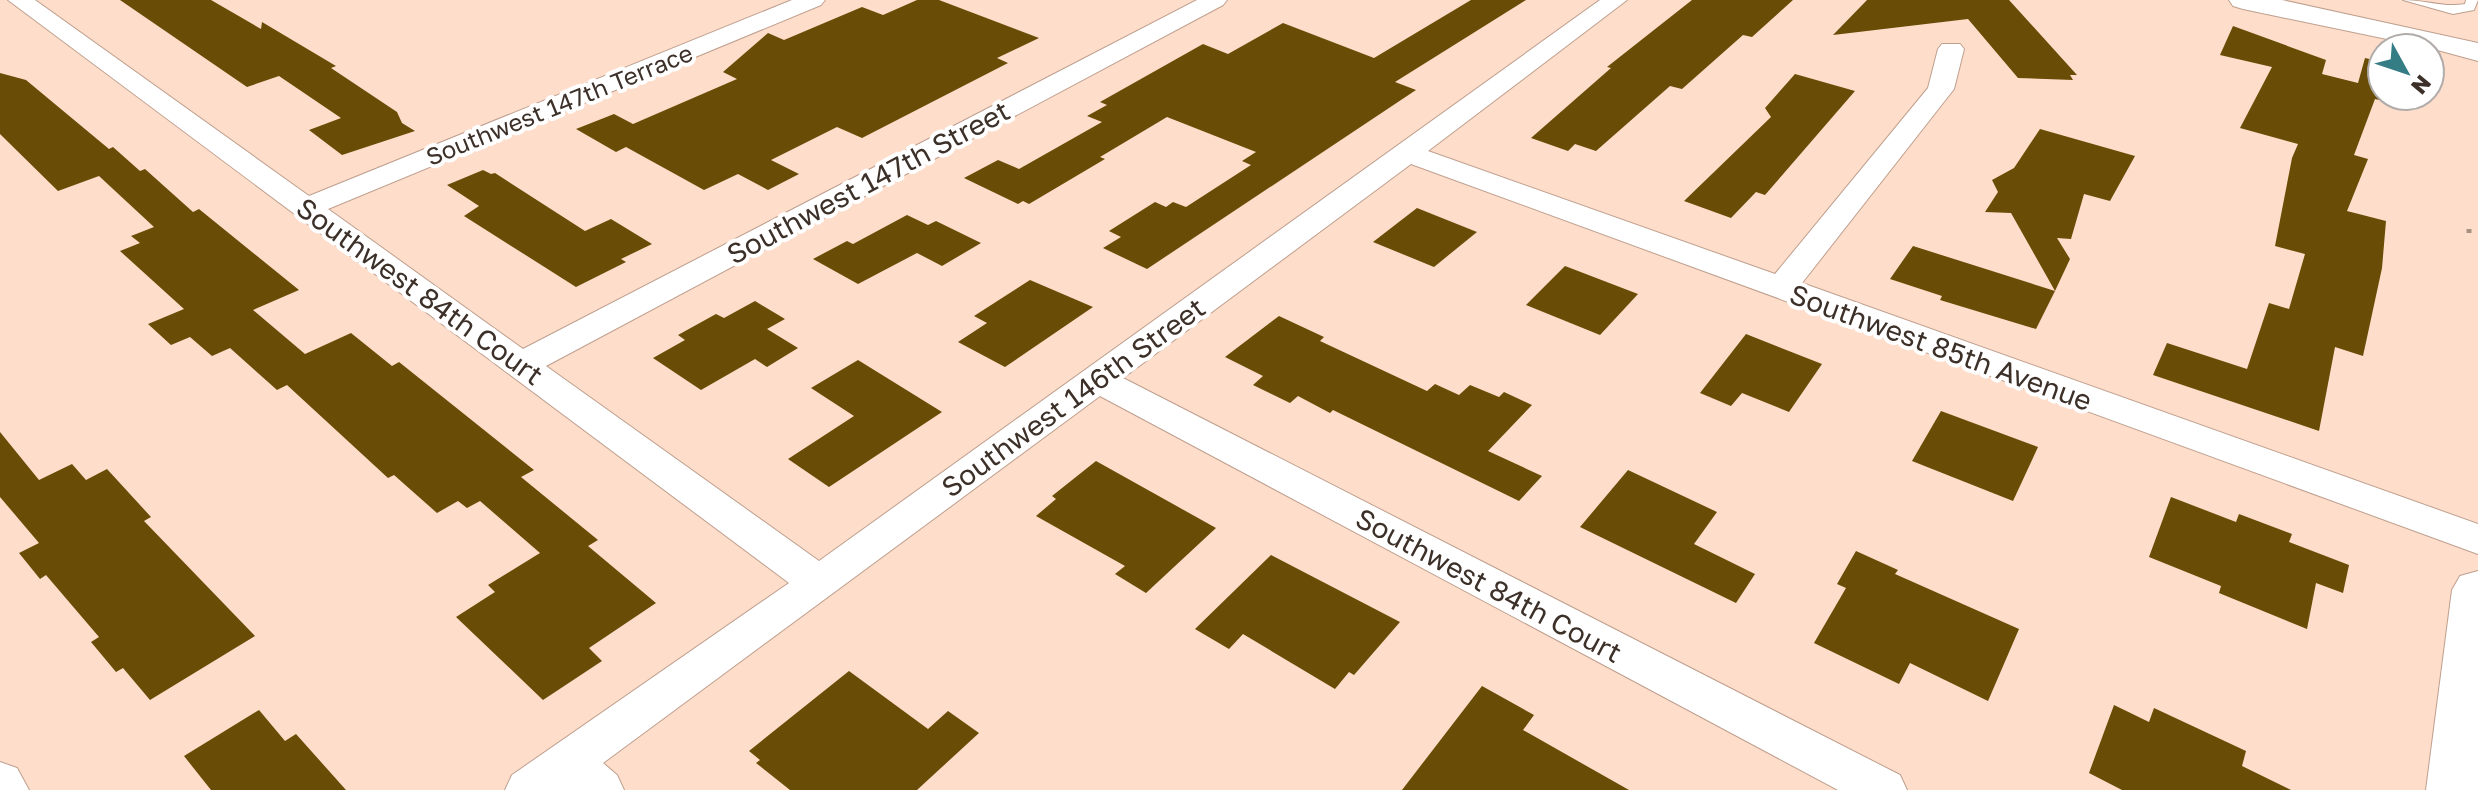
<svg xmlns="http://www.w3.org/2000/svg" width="2478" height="790" viewBox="0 0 2478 790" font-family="'Golos Text',sans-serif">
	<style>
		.building { fill: #694c05 }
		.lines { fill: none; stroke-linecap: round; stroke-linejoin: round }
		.service-casing { stroke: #be9f8e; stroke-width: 2 }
		.minor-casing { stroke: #be9f8e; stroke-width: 2 }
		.tertiary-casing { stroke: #be9f8e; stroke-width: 2 }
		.path { stroke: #a99183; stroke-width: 5; stroke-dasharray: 6 6; stroke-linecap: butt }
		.service { fill: #fff; fill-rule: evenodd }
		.minor { fill: #fff; fill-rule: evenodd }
		.tertiary { fill: #fff; fill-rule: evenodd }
		.labels { text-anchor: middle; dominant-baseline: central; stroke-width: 8; stroke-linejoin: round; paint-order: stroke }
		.far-street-label { font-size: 24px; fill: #3c3029; stroke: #fff }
		.street-label { font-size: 28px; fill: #3c3029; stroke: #fff }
	</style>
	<rect width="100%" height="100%" fill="#feddca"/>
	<!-- building -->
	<g class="building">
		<polygon points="120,0 211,0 261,29 262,22 336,66 331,68 397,112 402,123 415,131 342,155 309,130 341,118 279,76 247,87"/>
		<polygon points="917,0 939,0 1039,38 997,58 1008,63 862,138 837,127 771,160 799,174 768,190 738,174 704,190 626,147 616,152 576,129 614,114 633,124 737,79 723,72 768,33 784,40 862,7 883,15"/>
		<polygon points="1471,0 1526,0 1395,82 1416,90 1147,269 1103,248 1121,237 1109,231 1155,202 1166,207 1173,202 1186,207 1251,165 1242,161 1256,152 1167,117 1100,157 1105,159 1029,204 1023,201 1018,204 964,178 998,160 1019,169 1102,122 1087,116 1107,105 1100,102 1203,44 1228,54 1283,23 1374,58"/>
		<polygon points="1692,0 1793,0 1752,37 1743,35 1682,89 1670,86 1596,151 1575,144 1568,151 1531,138 1611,68 1607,67"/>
		<polygon points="1867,0 2009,0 2077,75 2070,75 2073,80 2018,78 1968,19 1833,35"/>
		<polygon points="2233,26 2326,60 2322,74 2358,83 2365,58 2382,62 2382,96 2411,96 2408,107 2375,99 2354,155 2368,159 2347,211 2386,221 2382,268 2363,356 2335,347 2319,431 2153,375 2167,343 2247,369 2269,303 2289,309 2305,254 2275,246 2292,158 2298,144 2240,128 2272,67 2220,55"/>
		<polygon points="0,73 26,80 109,149 113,147 140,171 145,169 193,212 199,209 299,290 253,310 305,354 351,333 392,366 399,362 534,470 521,477 598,540 588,546 656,603 589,648 602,661 543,700 456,617 495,592 488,585 540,553 480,501 467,508 458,501 437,513 394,475 388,478 287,385 277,390 230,348 212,356 190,337 171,345 148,324 184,309 120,251 140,243 131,236 154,227 99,176 58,191 0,134"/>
		<polygon points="1795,74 1855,91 1765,195 1756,192 1731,218 1684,201 1771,117 1765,108"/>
		<polygon points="2040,129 2135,156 2110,201 2084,194 2071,239 2057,238 2070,259 2055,291 2011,213 1985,212 1998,192 1992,180 2014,168"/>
		<polygon points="483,170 491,174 495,173 585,231 611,219 652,244 621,259 626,262 576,287 464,216 479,206 447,185"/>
		<polygon points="1417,208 1477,232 1434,267 1373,242"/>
		<polygon points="907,215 928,225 936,221 981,243 942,266 917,253 858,284 813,259 847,241 853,244"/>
		<polygon points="1913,246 2055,291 2036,329 1940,300 1942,296 1890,279"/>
		<polygon points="1565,266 1638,294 1600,335 1526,305"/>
		<polygon points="1030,280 1093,307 1005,367 958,342 987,323 974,316"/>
		<polygon points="755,301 785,319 767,329 798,348 767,367 755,359 701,390 653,358 685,340 678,335 716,314 724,318"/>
		<polygon points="1279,316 1324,337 1320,341 1427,391 1435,384 1459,395 1470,385 1499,397 1504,392 1532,405 1488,451 1542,476 1519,501 1333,410 1330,413 1298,396 1290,403 1253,385 1263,376 1225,357"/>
		<polygon points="1746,334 1822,364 1789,412 1742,393 1731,406 1700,393"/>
		<polygon points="858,360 942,412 829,487 788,459 854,416 811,388"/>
		<polygon points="1941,411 2038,447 2013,501 1912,461"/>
		<polygon points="0,432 39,480 72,464 86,480 107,469 151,517 144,521 255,636 150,700 123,668 116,672 91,642 99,637 46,575 40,579 19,553 39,543 0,497"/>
		<polygon points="1096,461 1216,528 1146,593 1115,574 1125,566 1036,516 1056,499 1052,496"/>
		<polygon points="1628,470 1717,512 1694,544 1755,574 1736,603 1580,527"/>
		<polygon points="2171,497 2236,522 2239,514 2292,534 2289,542 2349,565 2343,593 2316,583 2307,629 2219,593 2221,586 2149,557"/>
		<polygon points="1856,551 1898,570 1895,574 2019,629 1988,701 1910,663 1899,684 1814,643 1846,588 1837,584"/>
		<polygon points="1271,555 1400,622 1354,675 1349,672 1335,689 1243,634 1229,649 1195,629"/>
		<polygon points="849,671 928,729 948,711 979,733 917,790 790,790 756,763 760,760 749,751"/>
		<polygon points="1482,686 1534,715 1523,730 1629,790 1402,790"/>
		<polygon points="2114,705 2149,722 2154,708 2246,751 2242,766 2291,790 2122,790 2089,773"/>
		<polygon points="259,710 285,741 296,734 346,790 211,790 184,756"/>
	</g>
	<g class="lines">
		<!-- service casing -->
		<g class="service-casing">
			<path id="service" d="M2403,0C2424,0 2445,8 2465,4L2466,0H2478L2474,10L2453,14Z"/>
		</g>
		<!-- minor casing -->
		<g class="minor-casing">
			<g id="minor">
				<polygon points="8,0 35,0 309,196 792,0 825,0 821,5 328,209 523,349 1197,0 1227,0 1223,5 546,366 819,561 1600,0 1627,0 1428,151 1775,274 1928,88 1938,49 1942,44 1960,44 1964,49 1954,89 1802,283 2478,524 2478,554 1411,164 1123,378 1900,775 1907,790 1838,790 1100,396 603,763 617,775 624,790 505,790 512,775 789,583"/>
				<polygon points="0,762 17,768 29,790 0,790"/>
			</g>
		</g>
		<!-- tertiary casing -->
		<g class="tertiary-casing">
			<g id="tertiary">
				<polygon points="2229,0 2282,0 2478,43 2478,61 2430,48 2243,9 2233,6"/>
				<polygon points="2478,571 2478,790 2426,790 2452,590 2460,576"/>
			</g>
		</g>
		<!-- path -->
		<polyline class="path" points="2469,229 2469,233"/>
		<!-- service -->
		<use href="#service" class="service"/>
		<!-- minor -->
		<use href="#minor" class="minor"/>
		<!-- tertiary -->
		<use href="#tertiary" class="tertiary"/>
	</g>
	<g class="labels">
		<!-- far-street labels -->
		<g class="far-street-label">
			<text transform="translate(559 104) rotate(-22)">Southwest 147th Terrace</text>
		</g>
		<!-- street labels -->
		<g class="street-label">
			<text transform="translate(868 182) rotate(-28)">Southwest 147th Street</text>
			<text transform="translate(420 291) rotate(36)">Southwest 84th Court</text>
			<text transform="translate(1941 347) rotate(20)">Southwest 85th Avenue</text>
			<text transform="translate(1073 397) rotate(-36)">Southwest 146th Street</text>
			<text transform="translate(1489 585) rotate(28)">Southwest 84th Court</text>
		</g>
	</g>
	<!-- north arrow -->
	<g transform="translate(2406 72) rotate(130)"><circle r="38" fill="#ffffff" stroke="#b1aca9" stroke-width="2"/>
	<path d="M0-6L14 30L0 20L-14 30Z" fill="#357d85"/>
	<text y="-12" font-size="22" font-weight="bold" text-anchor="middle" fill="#3c3029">N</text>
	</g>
</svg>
